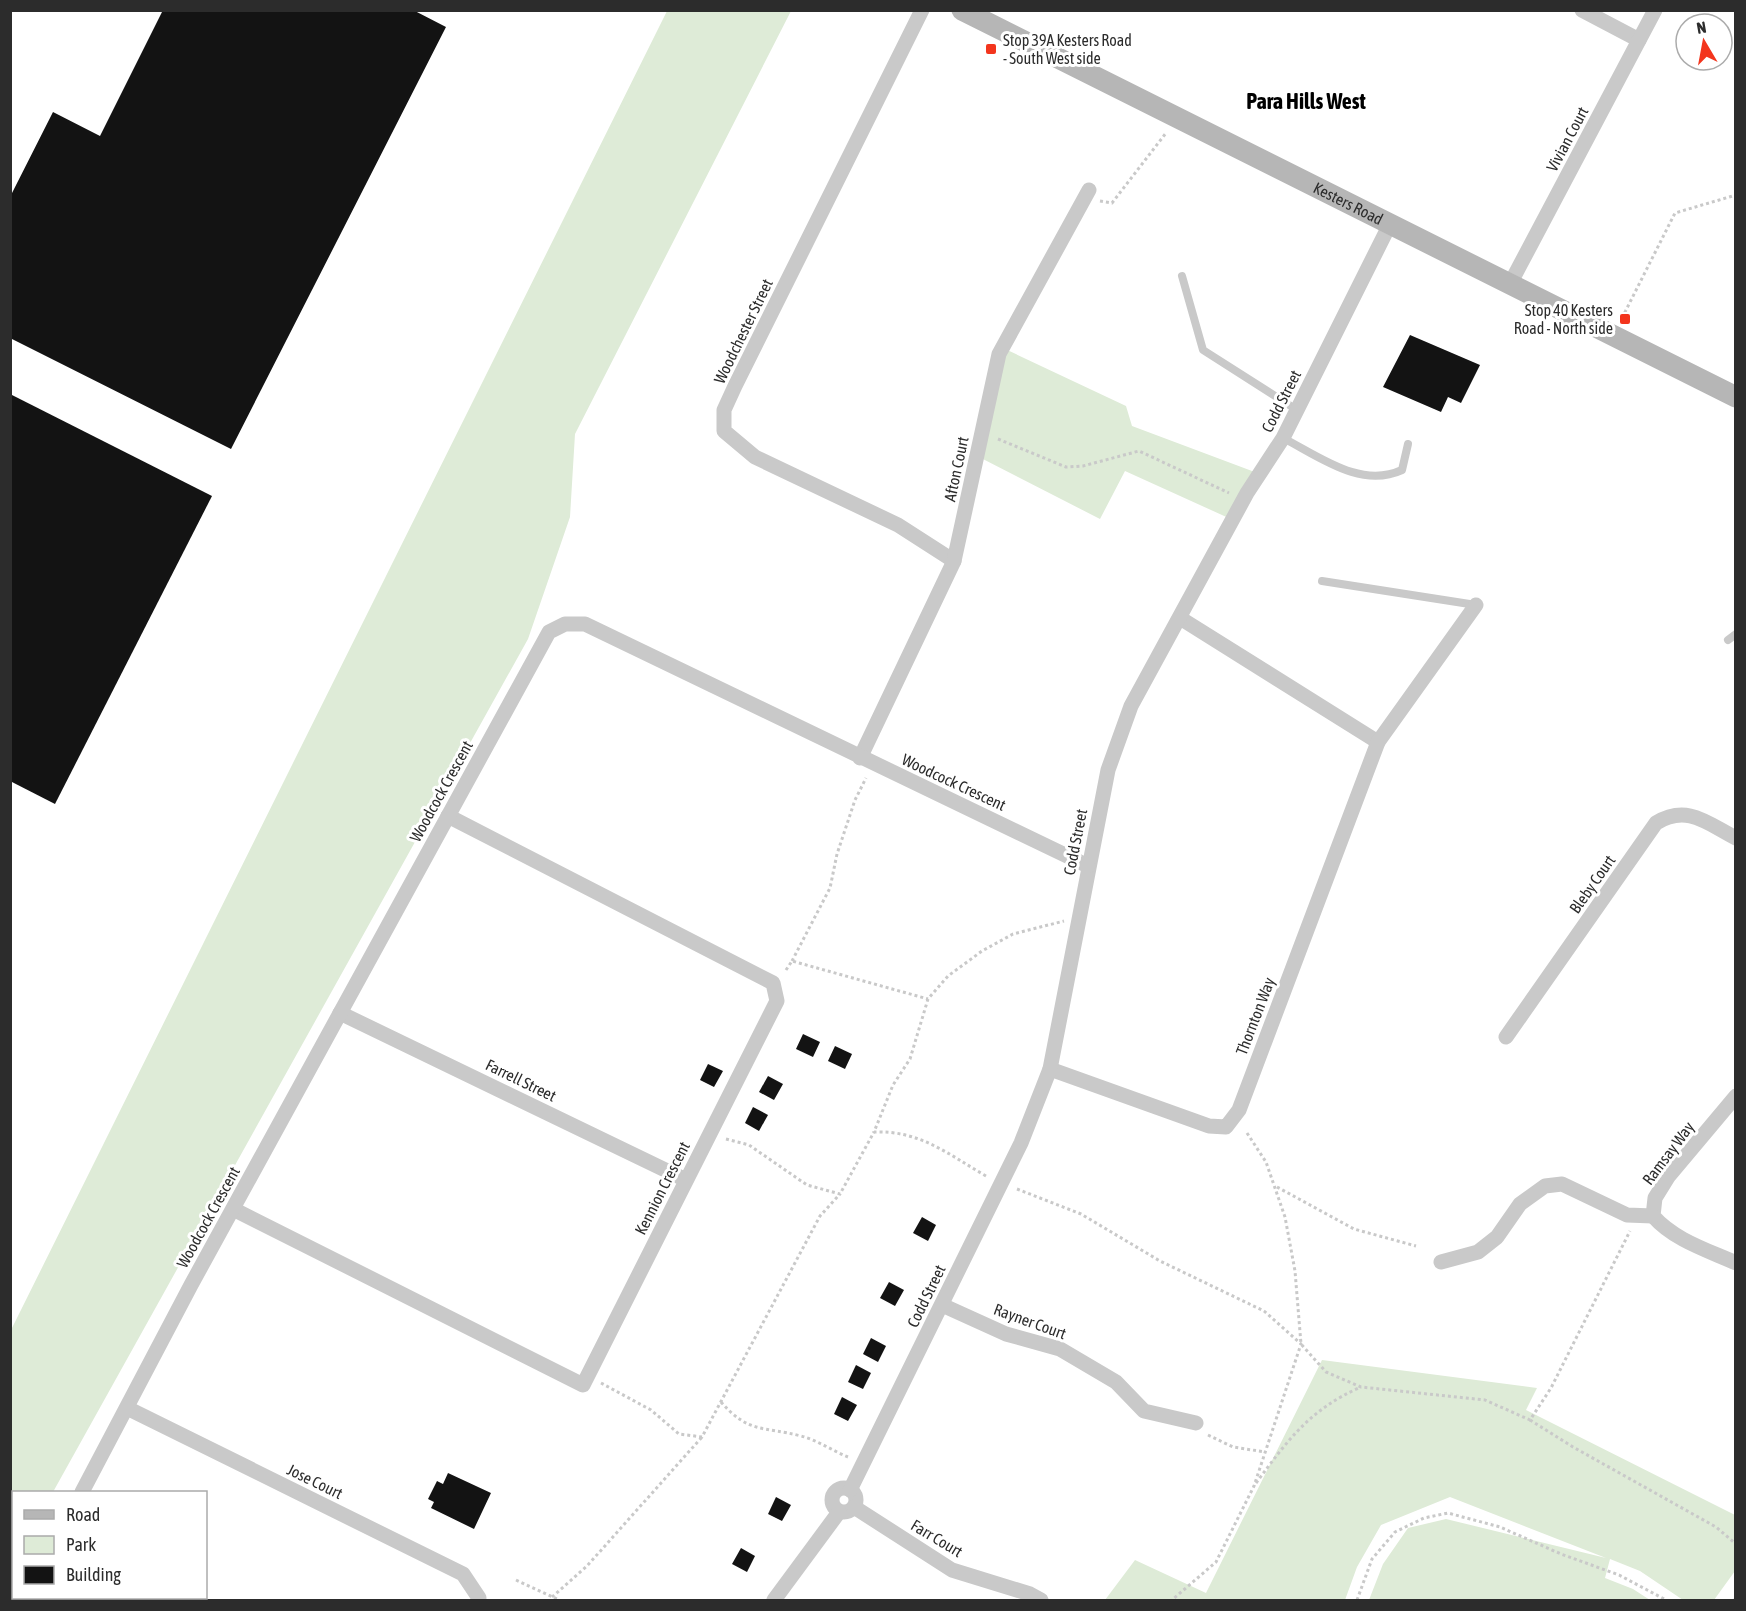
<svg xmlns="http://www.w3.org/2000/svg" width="1746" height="1611" viewBox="0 0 1746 1611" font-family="'Asap Condensed',sans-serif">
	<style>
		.green { fill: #deebd7 }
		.building { fill: #131313 }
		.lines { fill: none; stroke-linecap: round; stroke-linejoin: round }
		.path { stroke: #c9c9c9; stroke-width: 3; stroke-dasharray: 3 3; stroke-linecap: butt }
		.service { stroke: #c9c9c9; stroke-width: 8 }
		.minor { stroke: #c9c9c9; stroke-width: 15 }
		.secondary { stroke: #b6b6b6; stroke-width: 21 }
		.poi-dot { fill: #f3351d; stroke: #fff; stroke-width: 2 }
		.labels { text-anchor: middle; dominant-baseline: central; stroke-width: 6; stroke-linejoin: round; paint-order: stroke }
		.poi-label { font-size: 16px; fill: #2c2c2c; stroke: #fff; text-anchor: start }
		.street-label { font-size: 16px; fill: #2c2c2c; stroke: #fff }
		.district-label { font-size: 22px; font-weight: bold; fill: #000; stroke: #fff }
	</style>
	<rect width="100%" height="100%" fill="#fff"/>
	<!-- green -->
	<g class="green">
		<polygon points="667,11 791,11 575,434 570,517 528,639 53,1492 14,1492 14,1598 18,1598 17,1600 11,1600 11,1330"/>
		<polygon points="1003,348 1126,406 1132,426 1260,474 1233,520 1125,471 1100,519 977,456"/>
		<polygon points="1322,1360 1537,1388 1526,1410 1735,1515 1735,1571 1714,1600 1683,1600 1640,1571 1610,1559 1605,1578 1633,1589 1650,1600 1369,1600 1383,1564 1408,1528 1446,1519 1606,1558 1450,1497 1381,1525 1357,1567 1345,1600 1105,1600 1135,1560 1206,1593"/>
	</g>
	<!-- building -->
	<g class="building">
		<polygon points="163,10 413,10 446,27 231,449 10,338 10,197 53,112 100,136"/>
		<polygon points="1410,335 1480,365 1461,403 1448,397 1441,412 1383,387"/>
		<polygon points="10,394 212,496 55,804 10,781"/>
		<polygon points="803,1034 820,1042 813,1057 796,1049"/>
		<polygon points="835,1046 852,1054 845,1069 828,1061"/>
		<polygon points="708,1064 723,1071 714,1087 700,1080"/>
		<polygon points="768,1076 783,1084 774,1100 759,1092"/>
		<polygon points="753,1107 768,1115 759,1131 745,1123"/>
		<polygon points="922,1217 936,1225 928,1241 913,1233"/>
		<polygon points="889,1282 904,1290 895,1306 880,1298"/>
		<polygon points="871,1338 886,1346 878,1362 863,1354"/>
		<polygon points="856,1365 871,1373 863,1389 848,1382"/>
		<polygon points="842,1397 857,1405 848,1421 834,1414"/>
		<polygon points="448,1473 491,1493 474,1529 431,1508 434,1502 428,1499 437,1481 443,1484"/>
		<polygon points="776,1497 791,1505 782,1521 768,1514"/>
		<polygon points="741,1548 755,1556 747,1572 732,1564"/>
	</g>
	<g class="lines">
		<!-- path -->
		<g class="path">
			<polyline points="1100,201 1112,203 1166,133"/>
			<polyline points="1622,318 1675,213 1736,195"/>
			<polyline points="998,439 1066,467 1083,466 1139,451 1229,493"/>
			<polyline points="792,961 830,888 837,854 855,800 866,778"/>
			<polyline points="786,970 792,961 928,999"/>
			<polyline points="1247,1133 1266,1162 1285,1217 1295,1271 1301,1344 1326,1372 1361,1387 1485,1400 1530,1420 1551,1388 1630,1231"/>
			<polyline points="726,1139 749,1145 807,1185 840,1194 874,1132"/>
			<path d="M986,1176C948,1154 919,1130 874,1132L893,1085L910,1059L928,999L948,976L982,951L1013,934L1064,921"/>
			<polyline points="1277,1187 1354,1229 1416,1246"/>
			<polyline points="1017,1189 1081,1214 1160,1261 1264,1311 1301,1344 1254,1486 1216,1562 1172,1600"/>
			<polyline points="601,1383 651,1410 679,1434 702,1437 820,1216 840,1194"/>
			<path d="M721,1402C749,1434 763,1426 801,1436C817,1440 833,1451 848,1457"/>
			<polyline points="1530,1420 1573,1447 1716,1527 1736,1544"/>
			<polyline points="1208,1435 1233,1447 1265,1452"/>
			<path d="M1256,1483C1288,1440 1310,1409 1361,1387"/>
			<polyline points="516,1580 559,1600"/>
			<polyline points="552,1597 587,1566 702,1437"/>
			<polyline points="1357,1600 1372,1559 1395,1532 1424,1518 1448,1513 1500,1527 1561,1554 1619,1575 1666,1600"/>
			<polyline points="1734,1600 1736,1599"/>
		</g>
		<!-- service -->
		<g class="service">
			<polyline points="1182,276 1203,350 1297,410"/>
			<path d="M1283,438C1320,457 1361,489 1402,470L1408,444"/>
			<polyline points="1322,581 1476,605"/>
			<polyline points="1728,640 1736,634"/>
		</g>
		<!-- minor -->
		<g class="minor">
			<polyline points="922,10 735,386 724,410 724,431 755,457 898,525 954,561"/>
			<polyline points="1582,10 1639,40"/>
			<polyline points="1510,284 1655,10"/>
			<polyline points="1180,618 1378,742"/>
			<polyline points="860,758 954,561 999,354 1089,190"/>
			<polyline points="340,1013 686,1180"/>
			<path d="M1506,1037L1656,823C1687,804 1707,823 1736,838"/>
			<polyline points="1050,1069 1209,1126 1226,1127 1239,1110 1378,742 1476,605"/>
			<path d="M1736,1096L1668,1177L1655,1198L1653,1216C1674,1240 1707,1250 1736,1263"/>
			<polyline points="233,1209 583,1385 777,1001 773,983 448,816"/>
			<polyline points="1441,1262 1478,1252 1497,1237 1520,1204 1545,1186 1562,1184 1627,1215 1653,1216"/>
			<polyline points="942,1305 1006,1334 1060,1349 1116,1382 1144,1411 1196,1423"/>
			<polyline points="127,1408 463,1574 479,1598"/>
			<circle cx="844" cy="1500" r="12"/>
			<polyline points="850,1490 1021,1143 1050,1069 1108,770 1131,706 1247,493 1283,438 1390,224"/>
			<polyline points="82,1492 191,1285 549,632 565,624 585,624 1088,866"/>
			<polyline points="854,1507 952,1570 1030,1594 1041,1600"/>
			<polyline points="43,1600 44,1598"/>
			<polyline points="774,1600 839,1512"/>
		</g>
		<!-- secondary -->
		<path class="secondary" id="s1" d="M962,10L1736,397"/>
	</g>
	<!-- markers -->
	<g class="poi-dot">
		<rect x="985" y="43" width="12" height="12" rx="3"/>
		<rect x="1619" y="313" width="12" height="12" rx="3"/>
	</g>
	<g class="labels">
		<!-- poi labels -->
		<g class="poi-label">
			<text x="1003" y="40">Stop 39A Kesters Road<tspan x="1003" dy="18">- South West side</tspan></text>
			<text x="1613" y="310" text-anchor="end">Stop 40 Kesters<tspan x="1613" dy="18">Road - North side</tspan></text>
		</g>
		<!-- street labels -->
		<g class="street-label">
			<text transform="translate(1567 139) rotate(-62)">Vivian Court</text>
			<text stroke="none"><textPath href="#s1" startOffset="432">Kesters Road</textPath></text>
			<text transform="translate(743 331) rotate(-64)">Woodchester Street</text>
			<text transform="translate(1281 401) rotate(-63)">Codd Street</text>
			<text transform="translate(956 469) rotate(-78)">Afton Court</text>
			<text transform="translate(954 782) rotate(25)">Woodcock Crescent</text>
			<text transform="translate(441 791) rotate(-61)">Woodcock Crescent</text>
			<text transform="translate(1075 842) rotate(-79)">Codd Street</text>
			<text transform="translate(1592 884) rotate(-55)">Bleby Court</text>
			<text transform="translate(1255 1016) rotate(-69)">Thornton Way</text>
			<text transform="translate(521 1080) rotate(26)">Farrell Street</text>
			<text transform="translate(1668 1153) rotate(-53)">Ramsay Way</text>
			<text transform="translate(662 1188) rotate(-63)">Kennion Crescent</text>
			<text transform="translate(208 1217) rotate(-61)">Woodcock Crescent</text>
			<text transform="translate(926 1296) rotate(-64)">Codd Street</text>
			<text transform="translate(1030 1321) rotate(20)">Rayner Court</text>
			<text transform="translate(315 1481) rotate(26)">Jose Court</text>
			<text transform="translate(937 1538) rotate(31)">Farr Court</text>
		</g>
		<!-- district labels -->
		<g class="district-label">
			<text x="1306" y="101">Para Hills West</text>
		</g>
	</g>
	<!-- border -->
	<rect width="1746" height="1611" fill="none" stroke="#2c2c2c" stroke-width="24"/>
	<!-- legend -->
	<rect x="12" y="1491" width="195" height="108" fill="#ffffff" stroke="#ababab" stroke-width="1.5"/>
	<rect x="24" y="1510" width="30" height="9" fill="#b6b6b6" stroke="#ababab" stroke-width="1.5"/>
	<text x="66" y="1521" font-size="18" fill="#2c2c2c">Road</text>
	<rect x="24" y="1536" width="30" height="18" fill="#deebd7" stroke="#ababab" stroke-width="1.5"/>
	<text x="66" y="1551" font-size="18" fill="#2c2c2c">Park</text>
	<rect x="24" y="1566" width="30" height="18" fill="#131313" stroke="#ababab" stroke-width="1.5"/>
	<text x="66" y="1581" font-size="18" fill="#2c2c2c">Building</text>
	<!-- north arrow -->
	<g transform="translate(1704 42) rotate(350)"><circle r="28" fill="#ffffff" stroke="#ababab" stroke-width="1.5"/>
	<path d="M0-4.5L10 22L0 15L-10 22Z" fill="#f3351d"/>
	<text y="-9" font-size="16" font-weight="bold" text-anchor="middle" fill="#2c2c2c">N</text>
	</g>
</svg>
